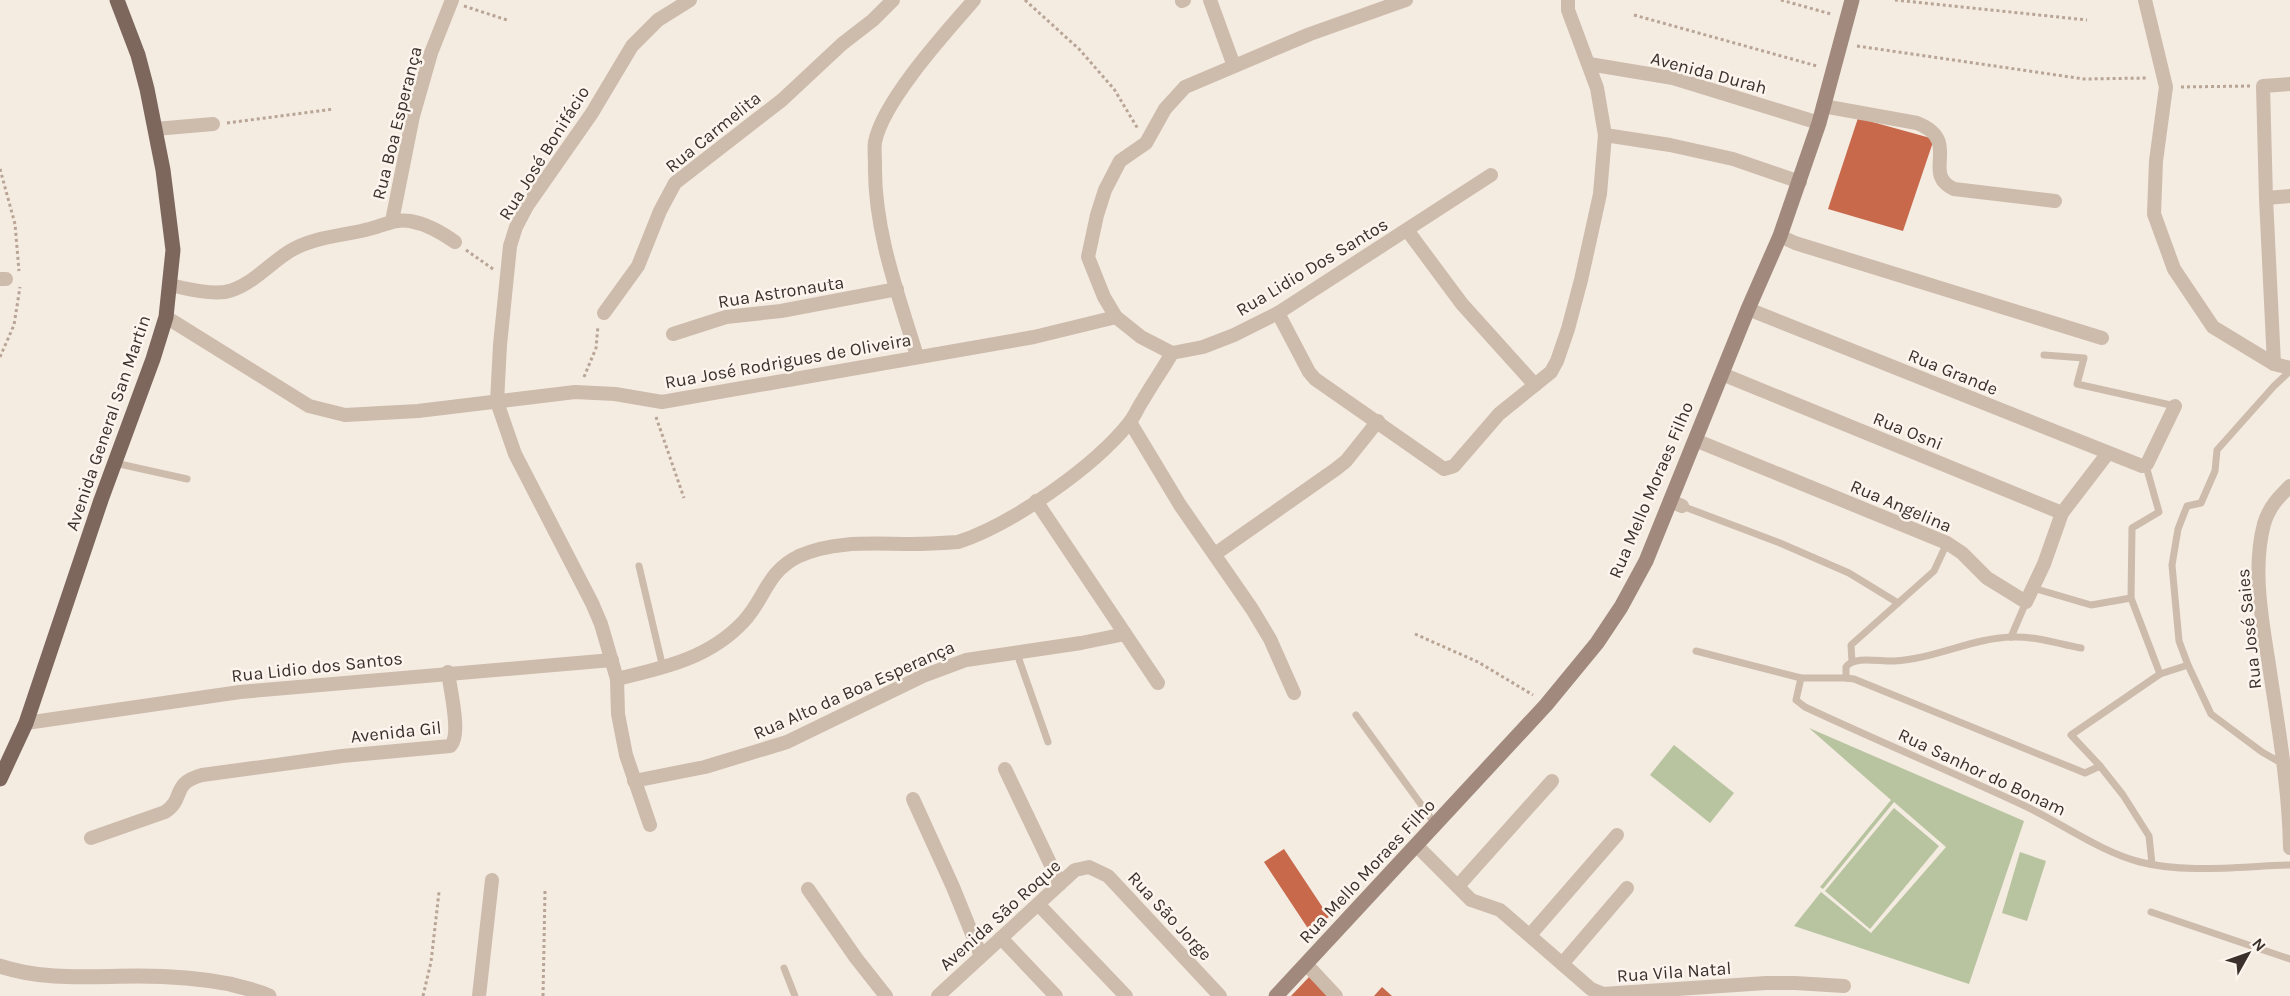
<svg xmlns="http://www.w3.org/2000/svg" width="2290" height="996" viewBox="0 0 2290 996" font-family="Karla,sans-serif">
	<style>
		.green { fill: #b8c4a0 }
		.building { fill: #c8694b }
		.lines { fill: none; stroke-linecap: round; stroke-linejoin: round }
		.path { stroke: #b9a596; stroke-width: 3; stroke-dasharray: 3 3; stroke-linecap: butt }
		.service { stroke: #cdbbac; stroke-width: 7 }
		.minor { stroke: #cdbbac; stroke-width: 14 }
		.tertiary { stroke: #cdbbac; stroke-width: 15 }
		.secondary { stroke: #a18a7d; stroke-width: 15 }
		.primary { stroke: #7d675c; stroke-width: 15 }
		.labels { text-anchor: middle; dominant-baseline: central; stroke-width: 5; stroke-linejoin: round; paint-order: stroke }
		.street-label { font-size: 18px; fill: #3b302b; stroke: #fbf5ee }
	</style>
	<rect width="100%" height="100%" fill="#f4ebe1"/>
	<!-- green -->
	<g class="green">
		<polygon points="1809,728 2024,821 1969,984 1794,926 1821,892 1871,933 1946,847 1894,802 1823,889 1820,887 1891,800"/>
		<polygon points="1674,745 1734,793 1710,823 1650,775"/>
		<polygon points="1894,808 1939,846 1870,929 1825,891"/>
		<polygon points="2020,852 2046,861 2027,921 2002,913"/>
	</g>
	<!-- building -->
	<g class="building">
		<polygon points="1858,118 1934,139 1903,231 1828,209"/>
		<polygon points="1284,849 1329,917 1309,930 1264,862"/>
		<polygon points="1309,977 1330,996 1291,996"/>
		<polygon points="1382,987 1392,996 1374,996"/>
	</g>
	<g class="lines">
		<!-- path -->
		<g class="path">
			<polyline points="1025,0 1079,49 1114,89 1138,129"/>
			<polyline points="1781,0 1831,14"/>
			<polyline points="1895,0 2087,20"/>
			<polyline points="464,6 507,20"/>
			<polyline points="1634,15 1817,66"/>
			<polyline points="1857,46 2084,79 2148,78"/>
			<polyline points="2181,87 2250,86"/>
			<polyline points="227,123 334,109"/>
			<polyline points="0,169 15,224 19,271"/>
			<polyline points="466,250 493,269"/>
			<polyline points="0,357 14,325 20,287"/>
			<polyline points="584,377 596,348 598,326"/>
			<polyline points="656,417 684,498"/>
			<polyline points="1415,634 1478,662 1533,695"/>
			<polyline points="423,996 431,962 439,892"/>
			<polyline points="543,996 545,891"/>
		</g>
		<!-- service -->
		<g class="service">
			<polyline points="2044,355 2084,358 2077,384 2175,406"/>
			<polyline points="115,463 187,479"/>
			<polyline points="2146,466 2159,512 2132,528 2131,598 2160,674"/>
			<polyline points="1682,506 1780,543 1849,573 1898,603"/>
			<polyline points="639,566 663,668"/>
			<polyline points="2033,588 2091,605 2131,598"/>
			<polyline points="2011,637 2026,602"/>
			<polyline points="1016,651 1048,742"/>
			<path d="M1696,651L1801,678L1796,700L1805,707C1878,741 1952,772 2025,806C2063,824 2099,851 2140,862C2186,874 2243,866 2290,865"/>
			<polyline points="1852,662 1851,645 1934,571 1947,543"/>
			<polyline points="2188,665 2179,641 2172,565 2178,529 2187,506 2201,503 2215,471 2217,450 2274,386 2290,371"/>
			<path d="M1801,678H1846V667C1854,655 1881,662 1894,661C1935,659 1972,638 2012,637C2035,636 2059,644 2081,648"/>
			<polyline points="1846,678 1854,679 2085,773 2100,766"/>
			<polyline points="1356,715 1436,825"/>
			<polyline points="2152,864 2149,836 2123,795 2100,766 2071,735 2160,674 2188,665 2211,714 2262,752 2283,764"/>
			<polyline points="2151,912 2290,959"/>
			<polyline points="784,968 795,996"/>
		</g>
		<!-- minor -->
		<g class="minor">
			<polyline points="1210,0 1234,66"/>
			<polyline points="2145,0 2166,87 2156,161 2154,214 2174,269 2213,327 2274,364 2290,368"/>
			<polyline points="1182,1 1184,0"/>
			<polyline points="1589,64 1673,78 1819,123"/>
			<path d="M1823,106L1917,123C1963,141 1920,174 1954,189L2055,201"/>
			<polyline points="155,129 213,124"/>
			<polyline points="1605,135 1670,145 1733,159 1800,182"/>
			<polyline points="2266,198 2290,196"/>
			<polyline points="392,221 413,116 431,53 452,0"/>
			<polyline points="1407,230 1462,304 1535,385"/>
			<polyline points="1780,236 1795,243 2102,338"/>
			<polyline points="0,279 6,279"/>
			<path d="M170,285C188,289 207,294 225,292C249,288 270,263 290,251C313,237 341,236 365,230C381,227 394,218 410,221C427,224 441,232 455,242"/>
			<polyline points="1748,309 2142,466 2147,464 2175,406"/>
			<polyline points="604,313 638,266 660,211 675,183 782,100 842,44 873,20 893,0"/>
			<polyline points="1278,313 1309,372 1315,379 1444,469 1454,466 1499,414 1551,372 1557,361 1568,329 1581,280 1600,194 1605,135 1597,88 1568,10 1568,0"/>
			<polyline points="166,317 309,406 345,415 418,411 575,392 615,394 662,402 1034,337 1116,317"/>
			<polyline points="673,334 726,317 781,311 897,289"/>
			<polyline points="1172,353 1141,337 1116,317 1104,297 1088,257 1097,215 1105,190 1120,161 1146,143 1165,109 1185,87 1310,34 1406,0"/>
			<path d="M917,356C898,294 874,230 875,165C875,157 874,149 875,142C883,101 946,32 974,0"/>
			<polyline points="2274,364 2266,198 2263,86 2290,84"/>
			<polyline points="1722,374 2062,513"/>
			<polyline points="1130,422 1180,505 1252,609 1270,639 1294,693"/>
			<polyline points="1695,440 1947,543 1962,553 1987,578 2026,602 2044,564 2062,513 2108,453"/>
			<path d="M2290,486C2278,498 2269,507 2264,524C2252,569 2262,620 2269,665C2278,726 2289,787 2290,848"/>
			<polyline points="1036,501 1158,683"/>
			<polyline points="1670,501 1682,506"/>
			<polyline points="1215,554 1336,469 1346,461 1378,421"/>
			<path d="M617,679C664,668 710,658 744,621C765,599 766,572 799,556C835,540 874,544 912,544C927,544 943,543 958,542C1011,525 1094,467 1129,423C1135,416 1138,407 1143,400C1152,384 1163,369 1172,353L1203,347L1234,335L1278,313L1491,175"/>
			<polyline points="26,723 240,692 612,660"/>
			<polyline points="1005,769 1060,884"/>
			<polyline points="634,781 705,767 787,742 923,676 966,660 1081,643 1125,634"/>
			<polyline points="913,799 953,887 981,956"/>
			<polyline points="650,825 626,755 618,714 617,679 601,624 592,603 515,454 497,402 500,345 510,246 516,227 527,206 592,113 632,46 658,20 690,0"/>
			<path d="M91,838L165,812C186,798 170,784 202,775L342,756L450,746C462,736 450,689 448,672"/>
			<polyline points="1416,845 1471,900 1500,910 1591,989 1603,994 1766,983 1795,983 1844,986"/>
			<polyline points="1458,886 1552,781"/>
			<polyline points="808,889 856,958 886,996"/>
			<polyline points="1038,904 1126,996"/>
			<polyline points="1530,935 1617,835"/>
			<polyline points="1001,938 1056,996"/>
			<polyline points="1562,964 1627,888"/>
			<polyline points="1307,965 1336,996"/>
			<polyline points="479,996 492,880"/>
			<polyline points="938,996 1075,870 1089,867 1108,876 1220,996"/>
		</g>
		<!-- tertiary -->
		<path class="tertiary" d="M0,966C45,981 91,976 138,976C169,976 199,978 230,984C243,988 257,990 269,996"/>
		<!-- secondary -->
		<polyline class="secondary" points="1276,996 1546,705 1597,643 1621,607 1646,561 1748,309 1780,236 1819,123 1852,0"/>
		<!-- primary -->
		<polyline class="primary" points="0,779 26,723 101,500 153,359 166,317 173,250 163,170 147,89 138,55 117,0"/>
	</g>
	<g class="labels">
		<!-- street labels -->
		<g class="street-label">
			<text transform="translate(1709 73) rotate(15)">Avenida Durah</text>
			<text transform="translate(397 123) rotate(-76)">Rua Boa Esperança</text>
			<text transform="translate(713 132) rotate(-39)">Rua Carmelita</text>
			<text transform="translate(544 153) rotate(-58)">Rua José Bonifácio</text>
			<text transform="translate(1312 267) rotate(-31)">Rua Lidio Dos Santos</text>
			<text transform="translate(781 292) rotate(-9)">Rua Astronauta</text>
			<text transform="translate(788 361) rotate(-10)">Rua José Rodrigues de Oliveira</text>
			<text transform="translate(1953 372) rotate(22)">Rua Grande</text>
			<text transform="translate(108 423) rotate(-71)">Avenida General San Martin</text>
			<text transform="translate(1908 431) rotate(22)">Rua Osni</text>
			<text transform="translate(1651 490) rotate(-67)">Rua Mello Moraes Filho</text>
			<text transform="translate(1901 506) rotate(23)">Rua Angelina</text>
			<text transform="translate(2249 629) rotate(-96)">Rua José Saies</text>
			<text transform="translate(317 667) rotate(-6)">Rua Lidio dos Santos</text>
			<text transform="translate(854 690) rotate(-24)">Rua Alto da Boa Esperança</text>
			<text transform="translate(396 732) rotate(-6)">Avenida Gil</text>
			<text transform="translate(1982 772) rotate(25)">Rua Sanhor do Bonam</text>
			<text transform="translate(1367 871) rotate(-47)">Rua Mello Moraes Filho</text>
			<text transform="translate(1000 915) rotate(-42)">Avenida São Roque</text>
			<text transform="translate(1170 916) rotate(47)">Rua São Jorge</text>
			<text transform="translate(1674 972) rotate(-4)">Rua Vila Natal</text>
		</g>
	</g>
	<!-- north arrow -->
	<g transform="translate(2248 954) rotate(50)" stroke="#fbf5ee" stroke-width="4.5" paint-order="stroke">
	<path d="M0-4.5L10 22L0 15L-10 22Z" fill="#3b302b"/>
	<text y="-9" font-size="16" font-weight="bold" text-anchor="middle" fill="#3b302b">N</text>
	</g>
</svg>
